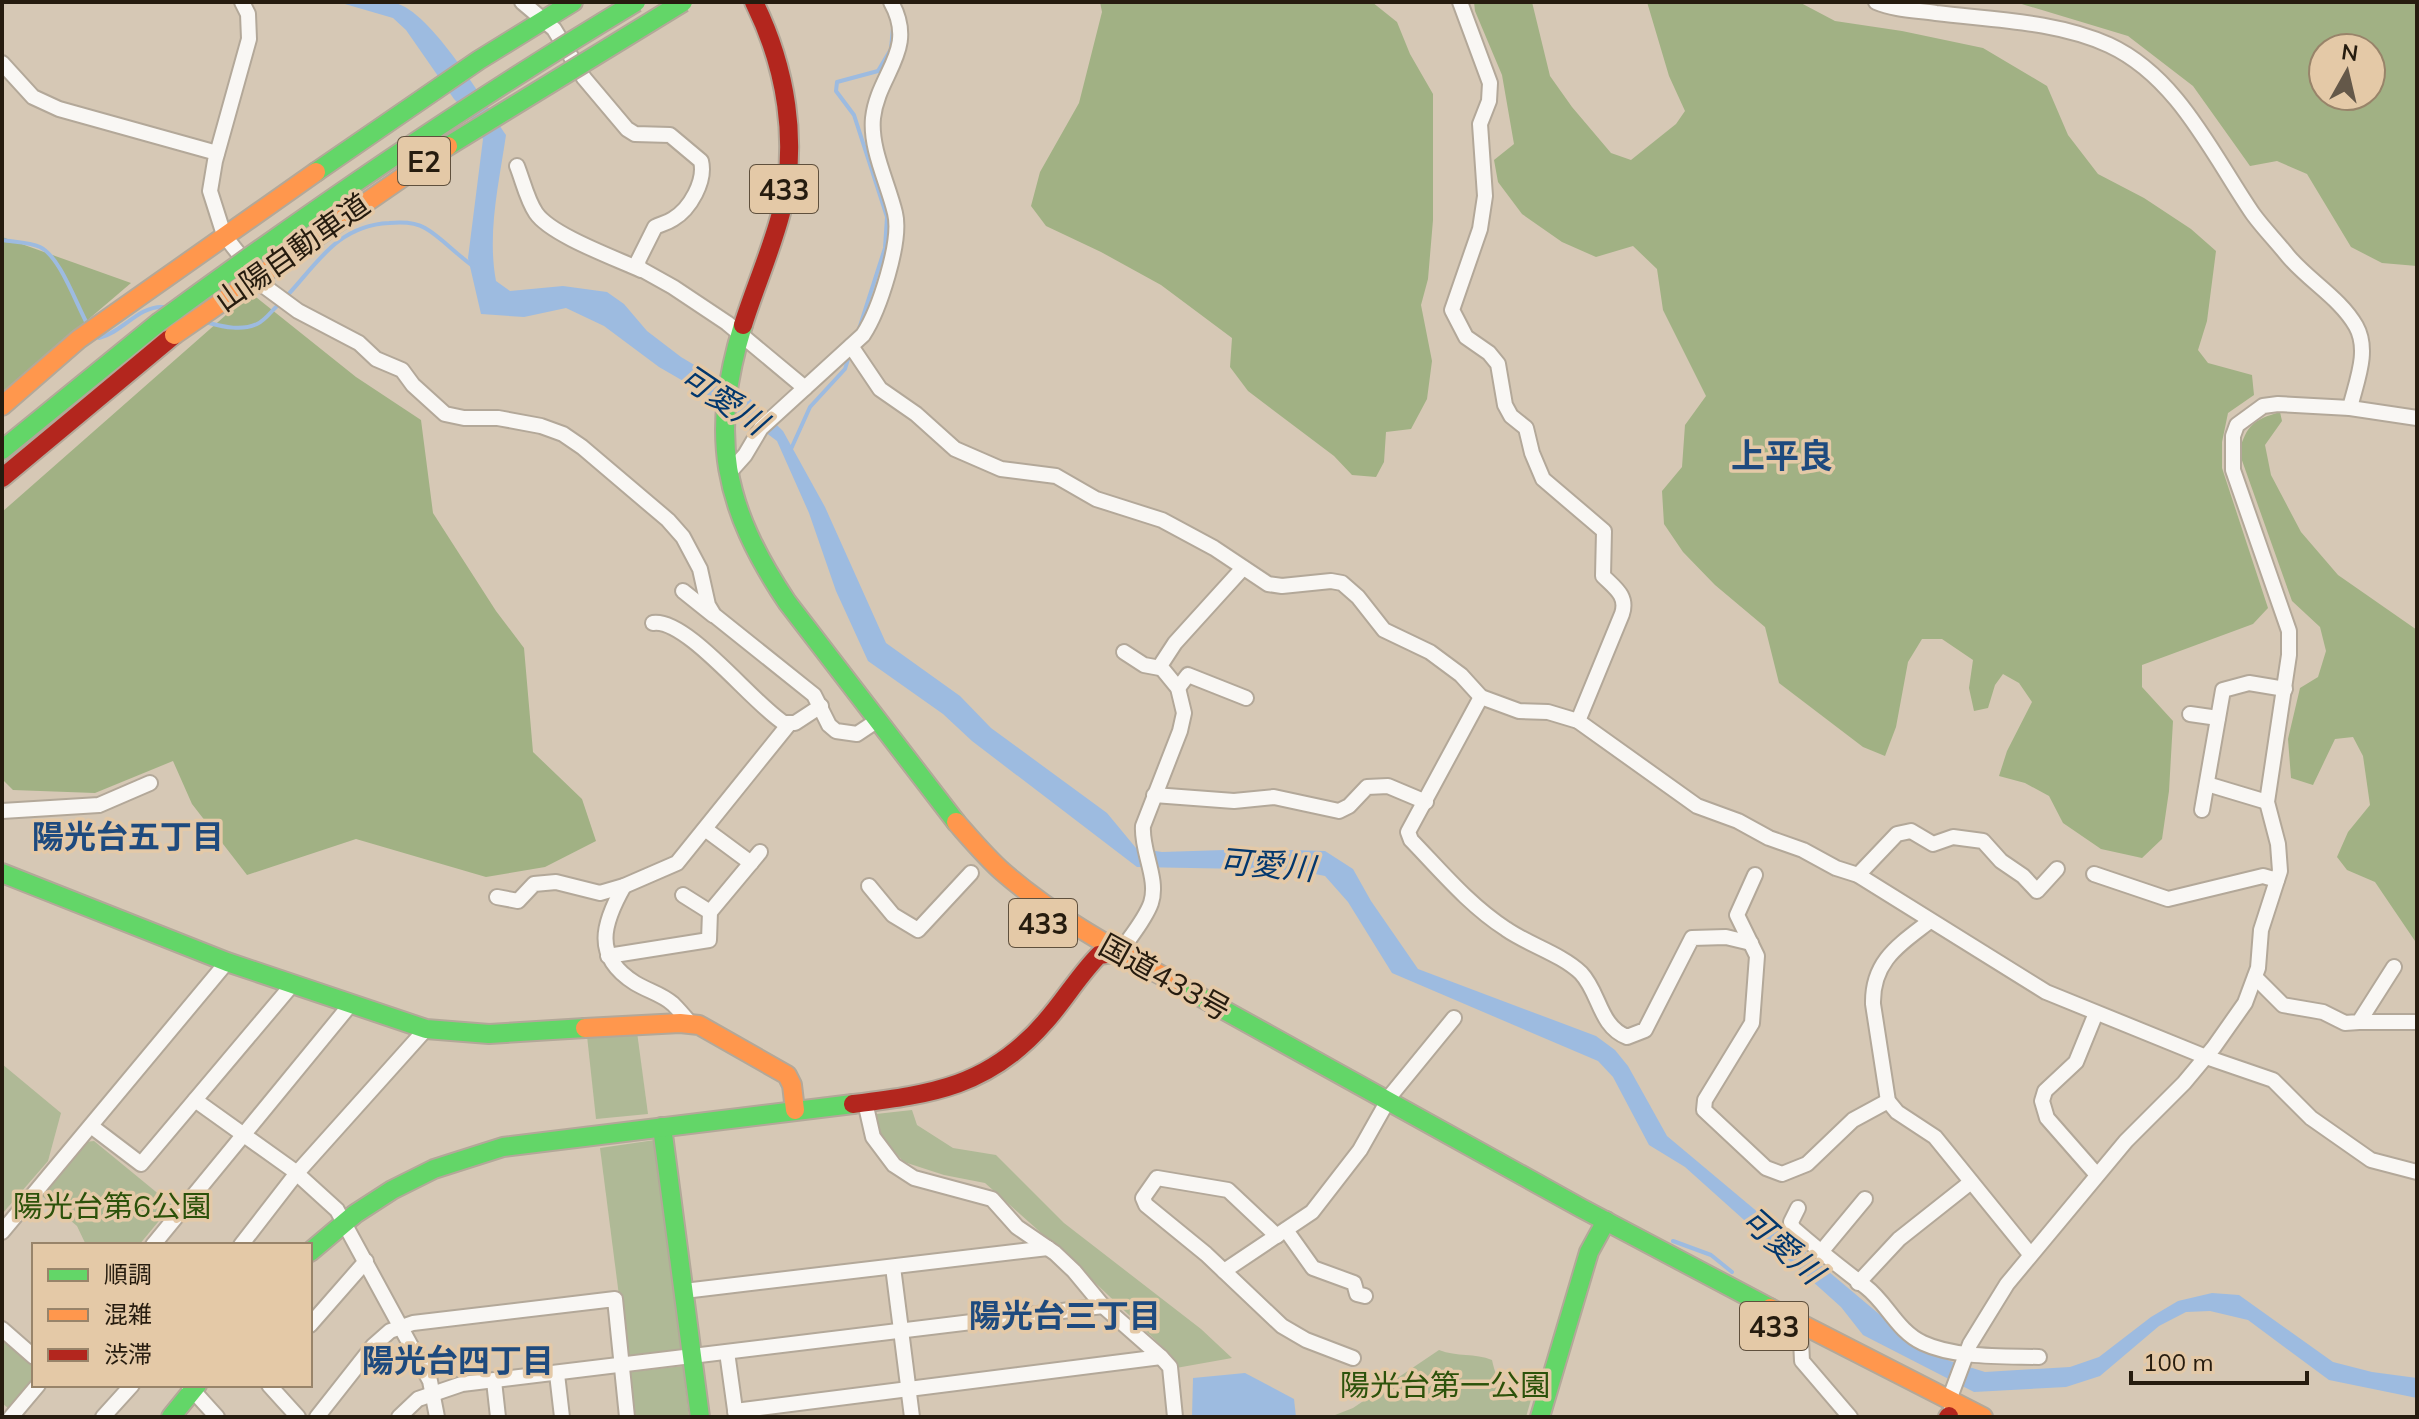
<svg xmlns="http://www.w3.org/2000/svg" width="2419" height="1419" viewBox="0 0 2419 1419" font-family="Mulish,'Noto Sans JP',sans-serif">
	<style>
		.green { fill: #afb996 }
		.forest { fill: #a1b184; fill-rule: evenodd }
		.water { fill: #9dbbe0 }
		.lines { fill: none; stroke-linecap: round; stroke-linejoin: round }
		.stream { stroke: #9dbbe0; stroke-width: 4 }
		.street-casing { stroke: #b3a899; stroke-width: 18 }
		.fast-casing { stroke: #b3a899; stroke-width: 22 }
		.slow-casing { stroke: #b3a899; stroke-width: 22 }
		.jam-casing { stroke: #b3a899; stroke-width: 22 }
		.street { stroke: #f9f7f4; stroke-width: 14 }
		.fast { stroke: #63d668; stroke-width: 18 }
		.slow { stroke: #ff974d; stroke-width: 18 }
		.jam { stroke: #b3261e; stroke-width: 18 }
		.fast-bridge-casing { stroke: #b3a899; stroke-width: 22; stroke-linecap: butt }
		.slow-bridge-casing { stroke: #b3a899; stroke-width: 22; stroke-linecap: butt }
		.fast-bridge { stroke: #63d668; stroke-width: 18 }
		.slow-bridge { stroke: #ff974d; stroke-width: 18 }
		.labels { text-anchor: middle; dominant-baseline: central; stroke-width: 7; stroke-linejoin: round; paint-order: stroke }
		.shield { fill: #e4c9a7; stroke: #5f503d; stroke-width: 2 }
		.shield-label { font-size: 28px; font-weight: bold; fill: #261c0f }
		.street-label { font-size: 30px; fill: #261c0f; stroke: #e4c9a7 }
		.park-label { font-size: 30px; fill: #2c520a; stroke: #e4c9a7 }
		.water-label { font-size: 32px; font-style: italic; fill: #02376d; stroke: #e4c9a7 }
		.neighbourhood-label { font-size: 32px; font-weight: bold; fill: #1e4a7e; stroke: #e4c9a7 }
		.quarter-label { font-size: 34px; font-weight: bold; fill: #1e4a7e; stroke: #e4c9a7 }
	</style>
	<rect width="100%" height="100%" fill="#d6c8b5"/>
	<!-- green -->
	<g class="green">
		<polygon points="637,1032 648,1114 596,1119 587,1036"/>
		<polygon points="2,1064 61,1113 48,1161 2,1214"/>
		<polygon points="912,1110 917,1125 953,1148 996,1155 1064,1223 1201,1329 1232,1358 1176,1368 1171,1355 1065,1254 985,1183 944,1175 904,1162 882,1138 876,1114"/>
		<polygon points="655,1140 682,1351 627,1358 600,1148"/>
		<polygon points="94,1141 172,1205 139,1245 86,1245 77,1226 42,1196 85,1142"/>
		<polygon points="3,1340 34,1365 34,1377 9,1409 2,1403"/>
		<path d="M1439,1350C1457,1357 1475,1353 1492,1360C1498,1387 1505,1392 1532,1396L1526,1417H1330L1353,1408Z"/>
		<polygon points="683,1366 689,1417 635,1417 629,1372"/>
	</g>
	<!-- forest -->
	<g class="forest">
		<polygon points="1100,2 1372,2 1397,22 1410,54 1433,94 1433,220 1428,279 1421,305 1432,361 1427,399 1411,429 1386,432 1384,462 1376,477 1352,475 1334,456 1248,391 1230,367 1232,338 1161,285 1101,252 1046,226 1031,206 1040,172 1079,103 1102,12"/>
		<polygon points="1474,2 1532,2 1550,76 1572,107 1611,153 1631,160 1676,124 1685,111 1669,76 1647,2 1799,2 1835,21 1902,31 1983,48 2047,86 2068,135 2098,174 2144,198 2191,229 2216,251 2207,321 2198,350 2208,363 2252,375 2254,395 2228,413 2222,442 2222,468 2268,608 2253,624 2142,665 2142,687 2173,721 2169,791 2162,839 2142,858 2101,849 2063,823 2049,796 2025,783 1999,776 2007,751 2032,702 2019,683 2003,674 1995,685 1988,708 1974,711 1969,688 1973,660 1942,639 1922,639 1908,662 1896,727 1885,756 1863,747 1779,683 1765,627 1715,585 1683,552 1664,524 1662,491 1682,467 1685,425 1706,396 1663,310 1657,269 1633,246 1596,257 1562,242 1522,214 1498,182 1494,160 1514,144 1502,75 1475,11"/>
		<path d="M2015,2H2417V266L2382,263L2351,247L2307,174L2277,161L2250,166L2193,86L2128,36ZM2323,48H2371V96H2323Z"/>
		<polygon points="2,237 131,283 2,393"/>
		<polygon points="251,293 356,377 421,420 433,513 496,611 524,648 533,752 582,799 596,841 545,867 486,877 356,839 247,875 192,804 173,761 95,793 13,790 2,779 2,512"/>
		<path d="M2280,412L2282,421L2265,445L2271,475L2301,532L2338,575L2417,630L2415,941L2375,882L2347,870L2337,857L2348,832L2370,805L2363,756L2353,737L2335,739L2313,785L2291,778L2288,739L2300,688L2318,677L2326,651L2320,627L2292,601L2239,452C2247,425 2253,420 2280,412Z"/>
	</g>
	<!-- water -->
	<g class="water">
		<path d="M338,2C356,2 378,0 395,3C431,11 485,103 506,135C499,183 487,233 496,281L510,291L563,286L607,292L624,304L647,331L681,357L748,397L783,431L825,507L886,643L960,696L991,728L1107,813L1136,848L1162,852L1256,849L1325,851L1353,869L1371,901L1418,969L1596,1036L1615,1050L1628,1066L1667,1136L1916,1345L1950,1361L1985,1372L2070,1367L2099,1357L2151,1317L2178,1301L2212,1293L2239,1295L2333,1362L2372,1372L2417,1378V1398L2329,1380L2248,1320L2210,1311L2186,1312L2159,1326L2100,1376L2066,1387L1974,1392L1863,1335L1841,1307L1685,1167L1649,1145L1613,1077L1598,1061L1392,973L1348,902L1325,876L1295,870L1137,867L972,741L943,714L868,661L836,591L809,513L777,441L742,415L659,367L604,326L566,308L524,317L481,314L468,258L483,139L469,115L454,99L406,30L393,18Z"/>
		<polygon points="1245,1373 1294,1399 1296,1417 1192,1417 1193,1378"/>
	</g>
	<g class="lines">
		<!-- stream -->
		<g class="stream">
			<path d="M2,240C13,242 29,242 40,247C61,257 77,307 89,327"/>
			<path d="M209,323C224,327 242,331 257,324C264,321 270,313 275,308C313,273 331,226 389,223C400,222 415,222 425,228C441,237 457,255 473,266"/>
			<polyline points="859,329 885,248 887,217 854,115 836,91 837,82 878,71 891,49 893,28"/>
			<path d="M95,334L99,338C123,332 138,306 163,307"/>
			<polyline points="791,449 810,407 845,369 850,353"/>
			<polyline points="1673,1241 1711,1255 1732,1272"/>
		</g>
		<!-- street casing -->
		<g class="street-casing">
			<g id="street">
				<polyline points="242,2 248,14 249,39 215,161 210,191 224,235 264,286 298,311 359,343 376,359 402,370 413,385 445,414 464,418 498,418 541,426 563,434 582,447 668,520 683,537 700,569 708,605 714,615 814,695 829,725 836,731 857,734 878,720"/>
				<path d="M522,2L554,29L584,78L627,129L635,134L670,135L701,161C706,181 690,209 673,219C667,223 661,224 655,227L638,261L639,268L673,287L727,323L805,388"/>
				<path d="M1460,2L1490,83L1489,101L1480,124L1485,196L1480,229L1452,310L1466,337L1489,353L1498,364L1505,405L1511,416L1526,428L1532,453L1543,479L1604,531L1603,576C1615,588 1628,596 1622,614L1578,721"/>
				<path d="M1876,2C1895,10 1916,10 1936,13C1993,20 2056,21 2109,45C2178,77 2212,154 2253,214C2264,229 2277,242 2288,256C2309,281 2340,298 2356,326C2370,351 2356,382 2350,408"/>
				<polyline points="2,63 33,97 59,109 217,153"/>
				<path d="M517,166C523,181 527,200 536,213C551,235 615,258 641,270"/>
				<polyline points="851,346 880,389 916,414 955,449 1001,469 1056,476 1096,499 1162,520 1214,548 1268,584 1282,586 1331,581 1342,583 1358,597 1384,630 1430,652 1461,675 1481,697 1519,711 1548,712 1578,721 1697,806 1738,821 1769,838 1803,850 1836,868 1858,875 2046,992 2206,1057 2273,1080 2311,1118 2371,1160 2417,1172"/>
				<path d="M728,474L745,455L761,428L863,335C879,311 902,241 895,213C888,183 870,149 873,118C878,73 918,50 891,2"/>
				<polyline points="683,591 713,615"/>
				<path d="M653,623C687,618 753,704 784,723H795L821,706"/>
				<polyline points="1124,652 1144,665 1160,668"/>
				<polyline points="1178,688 1188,675 1246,698"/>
				<path d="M1481,697L1408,832L1411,840C1441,871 1469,905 1506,929C1529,945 1561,954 1581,973C1600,993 1599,1026 1627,1037L1645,1030L1692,938L1726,937L1751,943"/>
				<polyline points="2190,714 2218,718"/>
				<polyline points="2207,784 2267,802"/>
				<polyline points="1154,795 1234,801 1274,797 1339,811 1349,806 1367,787 1388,786 1426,802"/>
				<polyline points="2202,810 2223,690 2249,683 2285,689"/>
				<polyline points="2,811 99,805 150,783"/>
				<polyline points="705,829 751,863"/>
				<polyline points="2094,874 2168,899 2263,876 2277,880"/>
				<polyline points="1755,875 1737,915 1757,956 1752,1023 1705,1100 1704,1110 1766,1168 1782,1174 1807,1164 1853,1120 1888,1101"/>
				<polyline points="1858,875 1897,834 1911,831 1933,844 1953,837 1983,841 2001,861 2023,876 2037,891 2057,869"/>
				<path d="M624,886C603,923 592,956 635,983C648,991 662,994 673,1004C679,1010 685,1017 690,1023"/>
				<polyline points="869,886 893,915 918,930 971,873"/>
				<polyline points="683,895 710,912"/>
				<polyline points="497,897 518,901 534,884 556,882 600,893 624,886 677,863 789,724"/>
				<path d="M1930,921C1899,945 1872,961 1873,1004L1888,1101L1897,1112L1935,1137L2030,1254"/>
				<path d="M1120,952C1130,937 1145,920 1151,903C1159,879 1141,851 1143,826L1180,731L1184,713L1178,688L1160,666L1175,643L1243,568"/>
				<polyline points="608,956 709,940 710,912 760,852"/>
				<polyline points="2255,977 2283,1005 2323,1012 2345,1023 2359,1022 2394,967"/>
				<polyline points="2096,1013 2076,1062 2045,1091 2042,1101 2047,1118 2097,1175"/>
				<polyline points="2359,1022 2417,1022"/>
				<polyline points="195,1100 293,1170 337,1210 430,1381 437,1417"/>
				<polyline points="865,1102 873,1137 894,1165 914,1178 992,1199 1017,1227 1055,1253 1074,1271 1103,1306 1161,1357 1170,1367 1175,1417"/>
				<polyline points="91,1126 141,1164 292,985"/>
				<path d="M1798,1208L1791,1222L1793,1228C1817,1249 1841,1268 1866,1287C1887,1303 1897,1331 1923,1343C1955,1358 2003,1356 2039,1357"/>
				<polyline points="1286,1230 1313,1268 1354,1283 1357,1294 1365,1296"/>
				<polyline points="2,1232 227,962"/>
				<polyline points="1277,1236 1228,1190 1157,1178 1143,1198 1146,1205 1206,1254 1282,1326 1306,1340 1353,1358"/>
				<polyline points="153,1245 350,1005"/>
				<polyline points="241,1245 296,1174 426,1029"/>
				<polyline points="1821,1252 1865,1199"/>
				<polyline points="893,1267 912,1417"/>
				<polyline points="1224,1271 1312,1212 1360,1150 1391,1095 1454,1018"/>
				<polyline points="1858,1283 1899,1239 1971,1182"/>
				<polyline points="684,1291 1048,1248"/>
				<polyline points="310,1325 366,1261"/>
				<polyline points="2,1329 34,1357"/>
				<polyline points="1801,1340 1802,1361 1850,1417"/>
				<polyline points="727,1352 736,1417"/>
				<polyline points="557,1374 562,1417"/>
				<polyline points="494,1381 498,1417"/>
				<polyline points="188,1385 217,1417"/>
				<polyline points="269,1385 298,1417"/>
				<polyline points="1951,1406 1952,1392 1970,1344 2007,1284 2126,1141 2184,1083 2214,1047 2245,1003 2258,968 2261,930 2280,871 2278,844 2267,802 2289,655 2289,631 2233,470 2233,436 2237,425 2263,406 2278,404 2350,408 2417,418"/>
				<polyline points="735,1411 1161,1357"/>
				<polyline points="11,1417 38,1385"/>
				<polyline points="103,1417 132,1385"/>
				<polyline points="317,1417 373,1346 390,1331 413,1323 615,1299 627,1417"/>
				<polyline points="399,1417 418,1399 462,1384 1103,1306"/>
			</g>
		</g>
		<!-- fast casing -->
		<g class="fast-casing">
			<g id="fast">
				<polyline points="316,172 479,60 573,2"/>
				<path d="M743,325C709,436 723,506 787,602L956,822"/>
				<polyline points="2,450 158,323"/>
				<polyline points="2,873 227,962 426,1029 489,1034 585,1028"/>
				<polyline points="1177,984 1581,1208 1770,1308"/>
				<polyline points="662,1127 700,1417"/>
				<polyline points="310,1252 355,1214 392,1190 434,1169 503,1147 853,1104"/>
				<polyline points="171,1417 197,1385"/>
				<polyline points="1540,1417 1589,1252 1606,1221"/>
			</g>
		</g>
		<!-- slow casing -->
		<g class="slow-casing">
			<g id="slow">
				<polyline points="2,406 79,339 316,172"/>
				<path d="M956,822C971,839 986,857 1003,872C1056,918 1116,950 1177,984"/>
				<polyline points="585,1028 680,1023 699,1025 787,1075 792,1085 795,1110"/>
				<polyline points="1770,1308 1983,1417"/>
			</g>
		</g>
		<!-- jam casing -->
		<g class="jam-casing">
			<g id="jam">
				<path d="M743,325C755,287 771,251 781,213C799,142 786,67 754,2"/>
				<polyline points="2,478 174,335"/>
				<path d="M853,1104C932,1094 989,1087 1045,1022C1064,1001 1079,975 1099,955L1120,952"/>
				<polyline points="1948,1417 1949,1416"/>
			</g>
		</g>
		<!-- street -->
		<use href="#street" class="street"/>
		<!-- fast -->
		<use href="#fast" class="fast"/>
		<!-- slow -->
		<use href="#slow" class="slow"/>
		<!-- jam -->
		<use href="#jam" class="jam"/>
		<!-- fast-bridge casing -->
		<g class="fast-bridge-casing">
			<g id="fast-bridge">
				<polyline points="448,146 683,2"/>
				<path d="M158,323C313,209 471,101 636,2"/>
			</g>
		</g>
		<!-- slow-bridge casing -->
		<g class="slow-bridge-casing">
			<polyline id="slow-bridge" points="174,335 448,146"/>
		</g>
		<!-- fast-bridge -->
		<use href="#fast-bridge" class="fast-bridge"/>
		<!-- slow-bridge -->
		<use href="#slow-bridge" class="slow-bridge"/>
	</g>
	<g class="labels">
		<!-- shield labels -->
		<g class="shield">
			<rect x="398" y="137" width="52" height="48" rx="6"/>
			<rect x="750" y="165" width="68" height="48" rx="6"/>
			<rect x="1009" y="899" width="68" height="48" rx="6"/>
			<rect x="1740" y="1302" width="68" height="48" rx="6"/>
		</g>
		<g class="shield-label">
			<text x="424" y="161">E2</text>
			<text x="784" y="189">433</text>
			<text x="1043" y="923">433</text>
			<text x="1774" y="1326">433</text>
		</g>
		<!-- street labels -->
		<g class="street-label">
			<text transform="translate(292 252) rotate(-35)">山陽自動車道</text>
			<text transform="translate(1165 977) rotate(29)">国道433号</text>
		</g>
		<!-- park labels -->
		<g class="park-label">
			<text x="112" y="1206">陽光台第6公園</text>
			<text x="1445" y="1385">陽光台第一公園</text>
		</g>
		<!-- water labels -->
		<g class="water-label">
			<text transform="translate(724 399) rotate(34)">可愛川</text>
			<text transform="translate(1267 864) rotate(5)">可愛川</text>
			<text transform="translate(1783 1245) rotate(42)">可愛川</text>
		</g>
		<!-- neighbourhood labels -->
		<g class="neighbourhood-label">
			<text x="128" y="836">陽光台五丁目</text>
			<text x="1065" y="1315">陽光台三丁目</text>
			<text x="458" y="1360">陽光台四丁目</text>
		</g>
		<!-- quarter labels -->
		<g class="quarter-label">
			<text x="1782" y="455">上平良</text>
		</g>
	</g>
	<!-- border -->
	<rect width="2419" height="1419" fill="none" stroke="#261c0f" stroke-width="8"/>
	<!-- legend -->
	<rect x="32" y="1243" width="280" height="144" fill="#e4c9a7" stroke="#98846a" stroke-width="2"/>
	<rect x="48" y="1269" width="40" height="12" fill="#63d668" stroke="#98846a" stroke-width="2"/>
	<text x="104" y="1283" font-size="24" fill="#261c0f">順調</text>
	<rect x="48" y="1309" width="40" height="12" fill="#ff974d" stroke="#98846a" stroke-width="2"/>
	<text x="104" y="1323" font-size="24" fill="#261c0f">混雑</text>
	<rect x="48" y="1349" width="40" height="12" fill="#b3261e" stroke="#98846a" stroke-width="2"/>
	<text x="104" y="1363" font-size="24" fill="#261c0f">渋滞</text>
	<!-- north arrow -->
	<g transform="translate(2347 72) rotate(8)"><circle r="38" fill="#e4c9a7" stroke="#98846a" stroke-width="2"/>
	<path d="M0-6L14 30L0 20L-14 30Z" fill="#645849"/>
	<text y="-12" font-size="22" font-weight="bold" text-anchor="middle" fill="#261c0f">N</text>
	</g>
	<!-- scale -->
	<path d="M2131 1371v12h176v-12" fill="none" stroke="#261c0f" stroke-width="4"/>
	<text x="2143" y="1371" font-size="24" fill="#261c0f" stroke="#e4c9a7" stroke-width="6" paint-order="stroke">100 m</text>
</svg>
